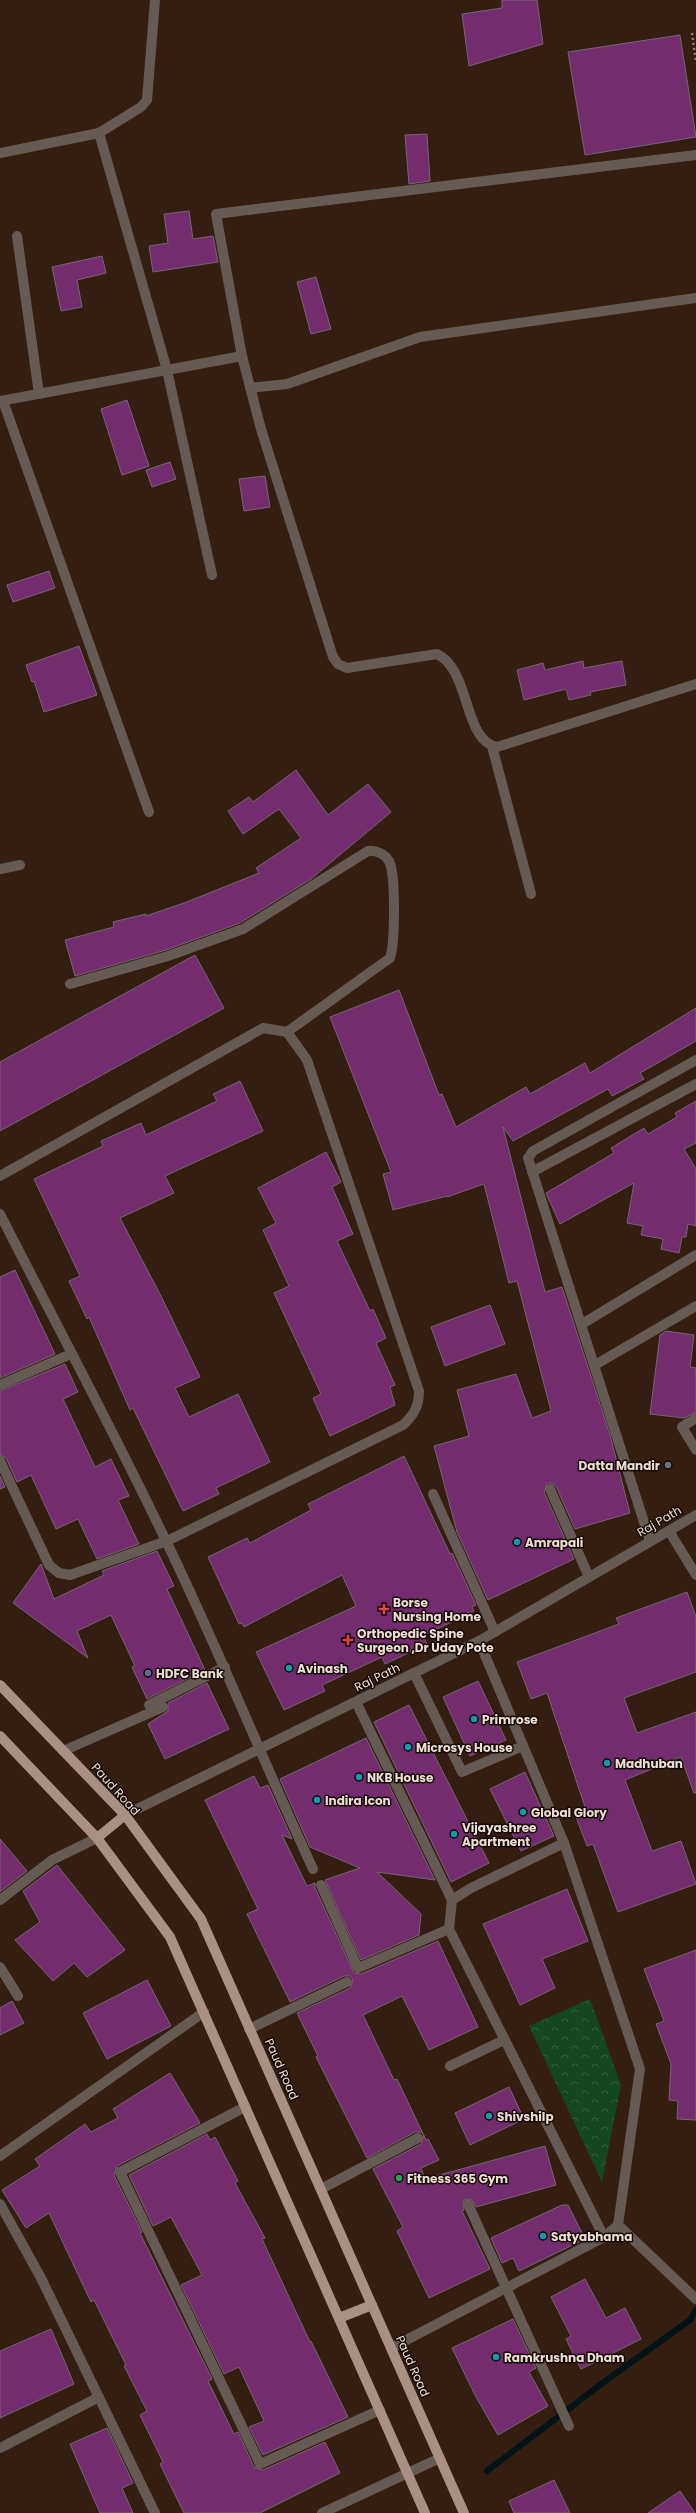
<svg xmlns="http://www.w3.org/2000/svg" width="696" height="2513" viewBox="0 0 696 2513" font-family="Poppins,sans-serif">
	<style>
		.forest { fill: url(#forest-crowns) }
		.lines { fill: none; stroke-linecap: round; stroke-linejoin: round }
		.stream { stroke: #021216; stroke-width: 6 }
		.building { fill: #732d6e; stroke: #786376 }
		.path { stroke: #907e73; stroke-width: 2.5; stroke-dasharray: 2 3; stroke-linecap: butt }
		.minor { stroke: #665a54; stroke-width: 10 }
		.major { stroke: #a99085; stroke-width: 10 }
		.worship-dot { fill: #6b7280; stroke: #140a06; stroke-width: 1.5 }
		.culture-dot { fill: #0f9aa8; stroke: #140a06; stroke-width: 1.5 }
		.health-dot { fill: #e0444e; stroke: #140a06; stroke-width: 1.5 }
		.service-dot { fill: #5c6f8a; stroke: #140a06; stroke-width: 1.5 }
		.leisure-dot { fill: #2e9e5b; stroke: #140a06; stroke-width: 1.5 }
		.labels { text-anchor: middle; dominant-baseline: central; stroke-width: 3; stroke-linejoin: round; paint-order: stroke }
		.poi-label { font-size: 12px; font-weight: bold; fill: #edded5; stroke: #140a06; text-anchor: start }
		.street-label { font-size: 12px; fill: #edded5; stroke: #140a06 }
	</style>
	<defs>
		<pattern id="forest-crowns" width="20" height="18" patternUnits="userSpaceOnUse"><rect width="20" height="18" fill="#124721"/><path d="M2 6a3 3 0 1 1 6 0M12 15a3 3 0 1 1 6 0" fill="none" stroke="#356140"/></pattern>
	</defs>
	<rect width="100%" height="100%" fill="#331e11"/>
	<!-- forest -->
	<polygon class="forest" points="590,1999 621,2085 602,2182 529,2026"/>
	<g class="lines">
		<!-- stream -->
		<polyline class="stream" points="487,2471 604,2382 690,2320 696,2310"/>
	</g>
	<!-- building -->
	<g class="building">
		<polygon points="502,0 537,0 543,44 469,66 462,14 502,8"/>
		<polygon points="680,35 696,137 585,155 568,52"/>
		<polygon points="427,134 430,181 409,184 405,135"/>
		<polygon points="189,211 193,239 213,236 218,262 153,272 149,246 168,243 164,214"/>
		<polygon points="102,256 106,273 77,280 82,307 61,311 52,267"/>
		<polygon points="316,277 331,329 311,334 297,282"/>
		<polygon points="127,400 149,466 122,475 101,409"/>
		<polygon points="170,462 176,479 152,487 146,470"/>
		<polygon points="265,476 270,507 244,511 239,479"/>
		<polygon points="49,571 55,588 13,602 7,585"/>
		<polygon points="79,646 97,695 44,712 34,681 32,682 26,665"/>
		<polygon points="583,661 584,668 622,661 626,685 590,692 591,695 569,700 566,689 524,700 517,670 543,663 545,670"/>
		<polygon points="296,770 328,815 368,784 391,812 311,879 240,923 166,950 75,976 65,940 114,927 113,922 146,914 146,916 184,903 259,873 256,868 301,838 279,809 243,834 228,811 249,797 253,802"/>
		<polygon points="195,955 224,1008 0,1131 0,1062"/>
		<polygon points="399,990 439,1095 442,1094 456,1127 526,1087 530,1094 585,1063 590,1073 696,1008 696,1041 640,1073 644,1079 612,1096 608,1089 513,1141 503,1127 545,1292 562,1287 610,1435 630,1513 575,1529 556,1486 551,1483 547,1483 544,1492 574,1559 488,1600 457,1532 434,1446 469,1436 457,1390 516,1374 532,1418 551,1411 517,1281 509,1283 484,1184 447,1197 447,1196 393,1210 383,1174 391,1172 330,1017"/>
		<polygon points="240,1081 263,1131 165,1176 174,1193 120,1218 161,1296 200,1377 175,1388 189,1417 238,1394 270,1462 216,1488 219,1494 183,1511 133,1408 130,1410 89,1317 87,1319 69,1281 80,1276 34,1179 103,1146 101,1141 141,1123 146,1135 217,1101 213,1094"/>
		<polygon points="696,1101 696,1143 684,1149 696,1169 696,1226 688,1224 686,1237 682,1237 679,1253 661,1249 663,1239 641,1235 643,1226 627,1223 634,1183 560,1224 546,1193 614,1153 611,1148 644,1128 648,1134 677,1117 675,1113"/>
		<polygon points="326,1152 341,1182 332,1187 353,1234 337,1241 370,1311 373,1309 386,1338 376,1343 395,1385 390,1387 395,1405 330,1436 313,1398 321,1394 274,1293 289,1286 263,1230 276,1223 258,1188"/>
		<polygon points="15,1270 55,1354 0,1378 0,1277"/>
		<polygon points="490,1305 505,1344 445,1366 431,1327"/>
		<polygon points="666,1331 694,1335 690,1367 696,1368 696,1412 684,1418 650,1414 660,1335"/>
		<polygon points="65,1364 78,1392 63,1399 95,1467 111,1459 129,1496 118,1500 139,1544 97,1559 78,1519 56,1529 31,1475 17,1482 6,1458 0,1455 0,1391"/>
		<polygon points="404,1456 450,1554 452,1553 476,1605 472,1607 474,1611 423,1636 427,1644 385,1664 382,1657 322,1685 325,1691 284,1710 256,1652 356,1606 342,1575 244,1627 242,1623 239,1624 208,1557 247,1538 250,1543 311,1510 308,1504"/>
		<polygon points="0,1476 5,1487 0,1489"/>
		<polygon points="157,1551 174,1586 167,1589 205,1670 147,1699 132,1667 135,1666 111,1615 77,1631 88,1658 13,1603 41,1564 54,1599 104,1575 102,1571"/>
		<polygon points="687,1592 696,1617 696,1672 624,1698 637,1733 696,1712 696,1793 694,1793 681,1757 625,1780 652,1851 681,1841 696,1884 618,1912 593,1844 587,1846 575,1814 586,1810 547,1693 531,1699 517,1662 619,1624 616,1618"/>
		<polygon points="478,1681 506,1740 470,1756 443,1697"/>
		<polygon points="207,1683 229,1729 165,1759 148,1724 168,1711 168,1703"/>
		<polygon points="409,1705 489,1863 451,1882 374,1722"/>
		<polygon points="366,1738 435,1880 377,1872 421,1914 419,1935 361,1960 325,1880 360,1868 310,1847 280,1779"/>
		<polygon points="525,1772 554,1836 521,1851 490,1789"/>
		<polygon points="254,1776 260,1788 268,1785 292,1839 282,1835 307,1886 315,1883 315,1888 354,1973 361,1974 438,1941 478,2027 429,2050 402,1996 363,2015 394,2080 397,2079 426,2140 428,2139 439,2160 421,2168 425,2179 545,2146 556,2185 476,2207 471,2199 463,2200 464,2210 462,2211 490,2269 429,2298 397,2231 403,2227 373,2169 421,2144 424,2135 421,2132 415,2132 367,2158 316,2057 318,2056 297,2013 350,1988 353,1980 350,1976 344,1976 290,2002 247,1914 258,1909 205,1800"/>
		<polygon points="0,1839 27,1871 0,1892"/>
		<polygon points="57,1865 125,1950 87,1977 74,1963 53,1981 15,1940 40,1922 23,1891"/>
		<polygon points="567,1889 588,1941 542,1959 555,1988 520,2005 483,1924"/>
		<polygon points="696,1950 696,2120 677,2119 678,2101 669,2100 671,2064 656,2024 664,2021 644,1969"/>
		<polygon points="147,1980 171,2026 107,2059 83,2013"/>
		<polygon points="12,2001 24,2023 0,2035 0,2008"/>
		<polygon points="170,2073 200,2123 117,2166 114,2175 142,2232 140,2233 212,2379 208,2381 231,2428 234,2434 238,2432 254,2467 263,2470 325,2442 340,2473 260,2513 184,2513 160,2464 163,2462 140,2415 147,2411 124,2366 126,2365 94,2300 91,2302 49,2213 26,2228 2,2190 40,2166 35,2159 85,2124 91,2132 118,2118 113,2109"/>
		<polygon points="509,2087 524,2119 470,2145 455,2113"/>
		<polygon points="207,2134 210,2140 215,2137 238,2181 235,2183 265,2238 262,2239 310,2342 311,2341 348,2417 263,2455 249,2427 264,2421 239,2367 224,2374 181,2285 202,2275 171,2217 153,2226 129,2175"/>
		<polygon points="562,2205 568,2205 585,2239 519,2271 513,2258 502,2263 491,2238"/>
		<polygon points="585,2279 606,2318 625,2308 641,2339 581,2369 566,2339 571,2336 551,2297"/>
		<polygon points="513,2319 536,2368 529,2372 548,2406 498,2435 476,2397 452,2348"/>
		<polygon points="51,2329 74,2384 0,2418 0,2351"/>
		<polygon points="107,2428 133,2483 122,2488 133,2513 100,2513 70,2444"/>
		<polygon points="554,2480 570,2513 514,2513 509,2501"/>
		<polygon points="680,2491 695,2513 648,2513"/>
	</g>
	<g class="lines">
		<!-- path -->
		<polyline class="path" points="692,33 696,63"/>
		<!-- minor -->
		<g class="minor">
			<polyline points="99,133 141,107 147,100 155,0"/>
			<polyline points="0,153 99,133 167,370 212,575"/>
			<polyline points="17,236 39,394"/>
			<polyline points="242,356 216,214 696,155"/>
			<polyline points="250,388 287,384 420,337 696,298"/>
			<path d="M0,401L242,356L261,429L333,657L338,664L347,668L437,654C471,670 463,741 497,747L696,684"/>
			<polyline points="3,401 149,812"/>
			<polyline points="492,746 531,894"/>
			<polyline points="0,869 20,865"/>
			<path d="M70,984L168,956L243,929L368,851C376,850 385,854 389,861C396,875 395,943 390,958L287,1032"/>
			<polyline points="532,1172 696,1084"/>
			<path d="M0,1176L263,1028L287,1032L307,1060L419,1391C419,1406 414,1415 403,1425L167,1541L70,1575L59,1573L49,1565L0,1461"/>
			<path d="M0,1214C56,1324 114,1432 167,1543C219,1650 263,1761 313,1869"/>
			<polyline points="582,1324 696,1255"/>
			<polyline points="595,1365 696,1306"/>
			<polyline points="0,1385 71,1354"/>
			<polyline points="696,1418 682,1427 696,1450"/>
			<polyline points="550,1489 589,1577"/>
			<polyline points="433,1494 495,1632"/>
			<polyline points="669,1531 696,1575"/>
			<polyline points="650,1541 528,1158 533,1151 696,1060"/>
			<polyline points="414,1673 462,1772 523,1746"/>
			<polyline points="356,1702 452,1900"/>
			<polyline points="149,1705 225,1667"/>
			<polyline points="63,1751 163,1707"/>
			<polyline points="125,1815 479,1641 696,1515"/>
			<polyline points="564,1843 471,1888 452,1900 449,1929 604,2237"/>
			<polyline points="321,1885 358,1968 449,1929"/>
			<polyline points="0,1900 52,1860 97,1838"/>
			<polyline points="0,1967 18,1996"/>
			<polyline points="249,2029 347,1982"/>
			<polyline points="450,2066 504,2040"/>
			<polyline points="245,2107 120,2172 260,2464 380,2410"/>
			<polyline points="0,2156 204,2012"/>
			<polyline points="321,2189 418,2138"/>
			<polyline points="0,2204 41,2278 155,2513"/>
			<polyline points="468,2204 569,2426"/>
			<polyline points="618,2225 696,2299"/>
			<polyline points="391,2348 604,2237 618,2225 640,2069 564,1843 479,1641"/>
			<polyline points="0,2448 99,2397"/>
			<polyline points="322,2513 440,2458"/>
		</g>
		<!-- major -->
		<g class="major">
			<polyline points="0,1685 125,1815 201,1919 464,2513"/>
			<polyline points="0,1736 97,1838 170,1937 425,2513"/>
			<polyline points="97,1838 125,1815"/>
			<polyline points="339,2318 372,2305"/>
		</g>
	</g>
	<!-- markers -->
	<circle class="worship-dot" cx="668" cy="1465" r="4"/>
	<g class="culture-dot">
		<circle cx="517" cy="1542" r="4"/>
		<circle cx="289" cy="1668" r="4"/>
		<circle cx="474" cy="1719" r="4"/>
		<circle cx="408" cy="1747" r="4"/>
		<circle cx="607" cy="1763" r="4"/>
		<circle cx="359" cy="1777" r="4"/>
		<circle cx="317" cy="1800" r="4"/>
		<circle cx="523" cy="1812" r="4"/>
		<circle cx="454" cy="1834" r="4"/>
		<circle cx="489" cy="2116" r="4"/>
		<circle cx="543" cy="2236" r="4"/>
		<circle cx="496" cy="2357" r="4"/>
	</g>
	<g class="health-dot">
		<path d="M382 1603h4v4h4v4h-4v4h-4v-4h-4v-4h4z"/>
		<path d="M346 1634h4v4h4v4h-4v4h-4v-4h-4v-4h4z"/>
	</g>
	<circle class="service-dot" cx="148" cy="1673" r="4"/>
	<circle class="leisure-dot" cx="399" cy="2178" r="4"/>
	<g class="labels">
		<!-- poi labels -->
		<g class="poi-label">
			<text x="660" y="1465" text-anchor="end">Datta Mandir</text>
			<text x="525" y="1542">Amrapali</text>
			<text x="393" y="1602">Borse<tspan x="393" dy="14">Nursing Home</tspan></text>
			<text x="357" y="1633">Orthopedic Spine<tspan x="357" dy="14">Surgeon ,Dr Uday Pote</tspan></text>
			<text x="297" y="1668">Avinash</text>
			<text x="156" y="1673">HDFC Bank</text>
			<text x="482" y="1719">Primrose</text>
			<text x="416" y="1747">Microsys House</text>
			<text x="615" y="1763">Madhuban</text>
			<text x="367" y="1777">NKB House</text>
			<text x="325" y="1800">Indira Icon</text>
			<text x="531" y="1812">Global Glory</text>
			<text x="462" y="1827">Vijayashree<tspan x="462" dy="14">Apartment</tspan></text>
			<text x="497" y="2116">Shivshilp</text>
			<text x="407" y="2178">Fitness 365 Gym</text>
			<text x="551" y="2236">Satyabhama</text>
			<text x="504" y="2357">Ramkrushna Dham</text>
		</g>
		<!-- street labels -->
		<g class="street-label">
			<text transform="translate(659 1521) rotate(-30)">Raj Path</text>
			<text transform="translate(377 1677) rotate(-26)">Raj Path</text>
			<text transform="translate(116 1789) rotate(48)">Paud Road</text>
			<text transform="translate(282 2069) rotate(66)">Paud Road</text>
			<text transform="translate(413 2366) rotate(66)">Paud Road</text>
		</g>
	</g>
</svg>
